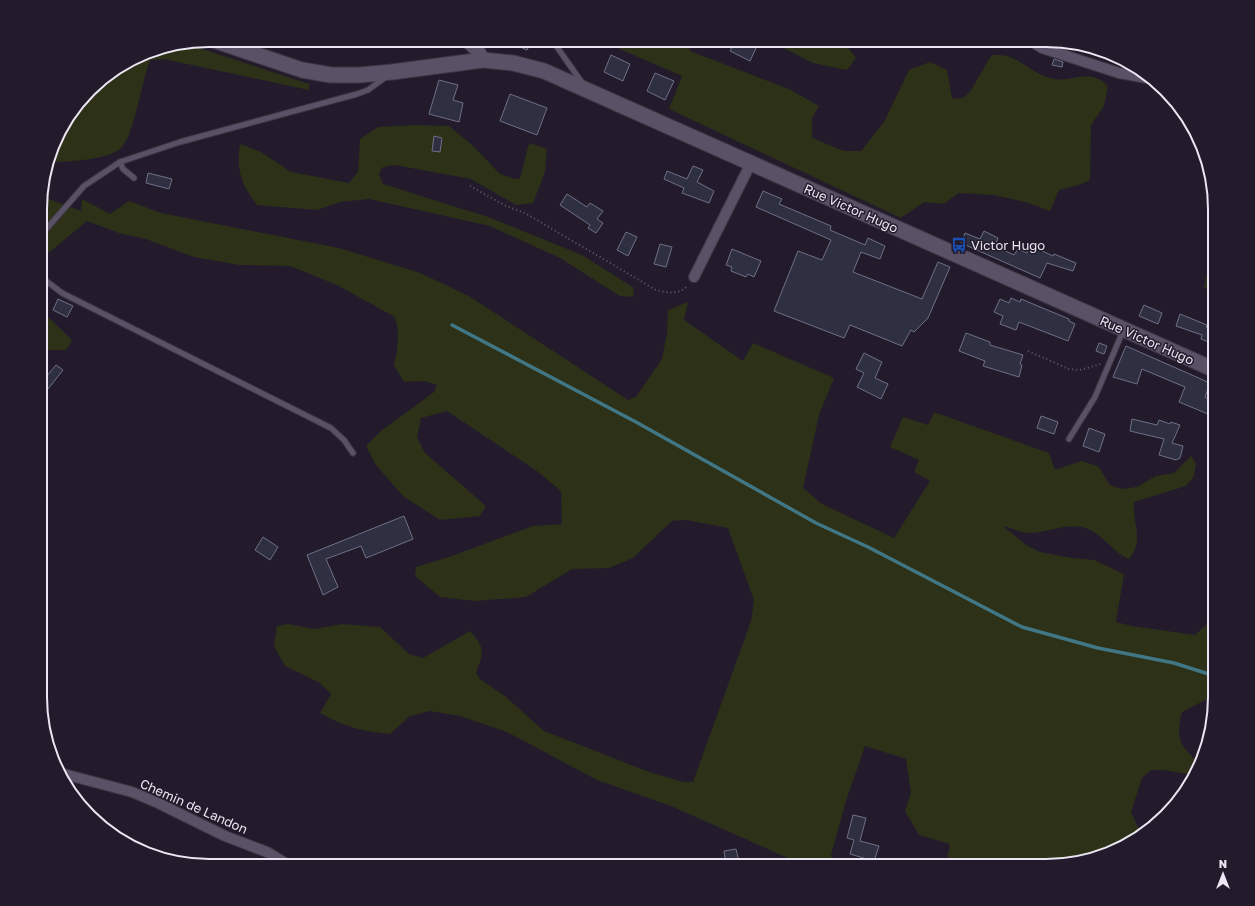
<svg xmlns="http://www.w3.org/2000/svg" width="1255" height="906" viewBox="0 0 1255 906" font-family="'Golos Text',sans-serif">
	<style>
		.green { fill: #2c3118 }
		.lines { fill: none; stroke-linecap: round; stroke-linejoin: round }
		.stream { stroke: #417684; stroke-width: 3.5 }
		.building { fill: #2f2f42; stroke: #6f7086 }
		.service-casing { stroke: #3d3745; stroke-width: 7 }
		.minor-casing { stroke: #3d3745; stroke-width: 12 }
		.tertiary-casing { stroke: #3d3745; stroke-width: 15 }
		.secondary-casing { stroke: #3d3745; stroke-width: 17 }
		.path { stroke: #635c6b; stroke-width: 2; stroke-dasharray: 1 3; stroke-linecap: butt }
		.service { stroke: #5a5166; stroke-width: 5 }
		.minor { stroke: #5a5166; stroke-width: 10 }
		.tertiary { stroke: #5a5166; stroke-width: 13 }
		.secondary { stroke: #5a5166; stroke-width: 15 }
		.labels { text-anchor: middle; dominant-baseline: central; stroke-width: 3; stroke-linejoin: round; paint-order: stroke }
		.street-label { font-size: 13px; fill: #ebe6f2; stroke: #231b2c }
		.poi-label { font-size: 13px; fill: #ebe6f2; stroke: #231b2c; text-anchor: start }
		.rim { fill: none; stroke: #ebe6f2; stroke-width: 2 }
	</style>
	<rect width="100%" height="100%" fill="#231b2c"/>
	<!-- green -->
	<g class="green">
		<path d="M584,40H687L690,51L789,89L819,106L812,118V138L844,151H861L884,122L909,70L930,62L947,70L952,98C957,99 963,99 967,95C973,90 985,64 992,55C997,55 1005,55 1010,57C1025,63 1038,77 1055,79C1075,82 1088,67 1108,86L1104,106L1091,125L1090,180L1079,185L1059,190L1050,211L1026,202L993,195L959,193L944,204L924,202L901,218L669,109L682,76L606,43L590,45Z"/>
		<polygon points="768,40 842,40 856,58 847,70 813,63"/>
		<path d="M187,44L309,84V90L164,59L150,60C142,80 134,136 121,148C109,160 66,162 49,162L58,134L98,82L145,53Z"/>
		<path d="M415,125L449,126L471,144L500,174L515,179H520L529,143L547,149L545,172L533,203L516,205L471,179L395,165L383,167L379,174L383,184L488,217L582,255L634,288L633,297L620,296L560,258L490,226L369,199L340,202L317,210L257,205C241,184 236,170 240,144L261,152L291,172L349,183L358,172L360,139L378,127Z"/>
		<path d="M46,198L81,211L82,199L110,214L129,201L161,213L339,248L420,273L469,296L628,400L636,397L662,359L667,333L668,310L688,302L684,320L743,361L753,343L834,378L819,415L803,488L822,504L894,538L930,481L914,472L919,460L890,447L903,417L928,425L934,412L1049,453L1055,470L1081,461L1098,466L1110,485L1122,489L1137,487L1156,476L1174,473L1191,456L1196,463L1194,476L1186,486L1134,502C1132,524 1145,539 1129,559C1115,554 1104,536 1088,529C1071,521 1047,533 1029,533C1021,533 1011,528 1003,526L1026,545L1040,552L1072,558L1094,560L1124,574L1116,622L1132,626L1195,635L1206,625L1215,599V695L1182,712C1175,741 1180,744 1200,765L1194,775L1162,770H1151L1142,778L1131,812L1140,832L1121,848L1046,866H974L947,860L950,844L919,835L905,811L911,793L906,759L865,746L846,801L831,855L837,866H806L671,806L597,780L507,732L460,716L430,711L410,716L390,734C365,732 342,726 320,713L331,694L320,683L285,666L274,646L277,626L288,624L315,629L342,624L380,627L409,654L423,658L470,631C485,648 484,651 476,673L481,680L505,696L544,731L652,773L684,782H693L751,621L754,600L728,528L686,520L672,521L633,558L609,568L572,569L526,597L475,601L440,597L415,576L416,567L449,557L533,526L562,524L561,491L537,471L447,411L421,418L417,437L425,453L486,506L480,516L440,520L403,496L376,465L366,446L381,431L434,392L437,385L424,381L404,382L394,365C398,348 400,334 395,317L337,285L290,266L240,265L194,257L146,239L119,233L87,221L41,259V202Z"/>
		<polygon points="1215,257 1215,297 1204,287 1209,263"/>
		<polygon points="41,292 46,296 48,317 72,340 66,350 47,350 41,344"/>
	</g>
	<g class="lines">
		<!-- stream -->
		<polyline class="stream" points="452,325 636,422 816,523 868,547 1022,627 1098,648 1174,663 1215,676"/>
	</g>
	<!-- building -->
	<g class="building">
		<polygon points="505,40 532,40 527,50"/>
		<polygon points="719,40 744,40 757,46 750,61 730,51 732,47"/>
		<polygon points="611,55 630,64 623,81 604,72"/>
		<polygon points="1054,59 1063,62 1062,67 1052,65"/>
		<polygon points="655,73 674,81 665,100 647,91"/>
		<polygon points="439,80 458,85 453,100 463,103 459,122 429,114"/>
		<polygon points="510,94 547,108 537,135 500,121"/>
		<polygon points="434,136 442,138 440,152 432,151"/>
		<polygon points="693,166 703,170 697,182 714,191 709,203 682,193 684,188 664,179 667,171 687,179"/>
		<polygon points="148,173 172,179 169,189 146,183"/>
		<polygon points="763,191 782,199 779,204 831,226 830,230 865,245 868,238 885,246 880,259 861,252 853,272 922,299 938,262 950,267 928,318 914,332 911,330 902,346 850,325 844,338 774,311 798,251 822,260 831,240 756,207"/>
		<polygon points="567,194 587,207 590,203 603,211 597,219 603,223 596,233 588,228 590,225 560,205"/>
		<polygon points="984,231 998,238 995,246 1014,255 1018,249 1027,253 1030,245 1053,256 1054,254 1076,263 1073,271 1047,263 1040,278 961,243 965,233 980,239"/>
		<polygon points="626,232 637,237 628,256 617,250"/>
		<polygon points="660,244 672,247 666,267 654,264"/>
		<polygon points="732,249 761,261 754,277 748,274 746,277 731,271 732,267 726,265"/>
		<polygon points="1011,298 1020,302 1021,299 1069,319 1069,321 1075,324 1068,341 1019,322 1016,330 1000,324 1003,316 994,312 1000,299 1009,303"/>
		<polygon points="58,299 73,306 67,317 53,310"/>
		<polygon points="1144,305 1162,313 1158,324 1139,316"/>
		<polygon points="1180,314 1207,325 1206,327 1215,331 1215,339 1213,338 1211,343 1201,339 1202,335 1176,326"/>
		<polygon points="966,333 990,342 990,345 1023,355 1020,364 1022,365 1019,377 983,366 985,361 959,351"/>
		<polygon points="1099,343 1107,346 1104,354 1096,351"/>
		<polygon points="1126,346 1210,383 1205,397 1214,401 1208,414 1179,402 1185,387 1142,369 1137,384 1113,377"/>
		<polygon points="864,353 882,362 875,378 888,384 881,399 857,387 864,373 856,369"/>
		<polygon points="56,365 63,370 48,389 41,383"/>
		<polygon points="1041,416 1058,422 1054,434 1037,428"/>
		<polygon points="1132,419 1157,425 1159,420 1170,424 1171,422 1180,425 1172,443 1183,446 1180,458 1176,460 1159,455 1164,439 1130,431"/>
		<polygon points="1089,428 1105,434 1099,452 1083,446"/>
		<polygon points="404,516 413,539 366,558 361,546 326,559 338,587 323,595 307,555"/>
		<polygon points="263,537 278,547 270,560 255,550"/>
		<polygon points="853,815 866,818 860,841 879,846 874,861 850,854 854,840 847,838"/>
		<polygon points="736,849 740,866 726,866 724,851"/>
	</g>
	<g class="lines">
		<!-- service casing -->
		<g class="service-casing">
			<g id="service">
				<polyline points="552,40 583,84"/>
				<polyline points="120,162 123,169 134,178"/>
				<polyline points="41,235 84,186 120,162 180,142 357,94 368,90 386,77"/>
				<polyline points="41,277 62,293 331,428 344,440 353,453"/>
				<polyline points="1069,439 1095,397 1123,331"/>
			</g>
		</g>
		<!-- minor casing -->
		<g class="minor-casing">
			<g id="minor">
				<polyline points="1029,40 1042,48 1119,73 1152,79"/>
				<polyline points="694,277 751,163"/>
				<polyline points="60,773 132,792 158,803 225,836 267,852 290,866"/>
			</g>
		</g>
		<!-- tertiary casing -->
		<g class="tertiary-casing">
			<polyline id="tertiary" points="466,40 479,52 483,60"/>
		</g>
		<!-- secondary casing -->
		<g class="secondary-casing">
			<polyline id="secondary" points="213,40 302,70 331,75 360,75 392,72 483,60 513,63 544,71 1215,370"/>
		</g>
		<!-- path -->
		<g class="path">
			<path d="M470,186L506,206L525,213L656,290C667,293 681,295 688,285"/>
			<polyline points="1028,351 1069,369 1080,370 1101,364"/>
		</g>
		<!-- service -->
		<use href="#service" class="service"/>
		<!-- minor -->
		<use href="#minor" class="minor"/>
		<!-- tertiary -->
		<use href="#tertiary" class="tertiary"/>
		<!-- secondary -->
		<use href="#secondary" class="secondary"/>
	</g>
	<!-- icons -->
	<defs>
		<g id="bus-bare" transform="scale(1.2)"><path d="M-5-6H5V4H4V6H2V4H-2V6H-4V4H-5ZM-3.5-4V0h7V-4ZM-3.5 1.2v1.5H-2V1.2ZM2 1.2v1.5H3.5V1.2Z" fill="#1a4fb4" stroke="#231b2c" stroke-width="2.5" paint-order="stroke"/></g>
	</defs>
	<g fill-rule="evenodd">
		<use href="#bus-bare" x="959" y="245"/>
	</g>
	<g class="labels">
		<!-- street labels -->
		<g class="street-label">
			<text transform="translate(851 208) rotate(24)">Rue Victor Hugo</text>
			<text transform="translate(1147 340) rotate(24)">Rue Victor Hugo</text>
			<text transform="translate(194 806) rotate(24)">Chemin de Landon</text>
		</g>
		<!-- poi labels -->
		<g class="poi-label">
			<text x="971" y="245">Victor Hugo</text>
		</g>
	</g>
	<!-- crop -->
	<path d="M0 0H1255V906H0ZM209 47H1046A162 162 0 0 1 1208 209V697A162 162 0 0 1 1046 859H209A162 162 0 0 1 47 697V209A162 162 0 0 1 209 47Z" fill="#231b2c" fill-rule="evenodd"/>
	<path class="rim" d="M209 47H1046A162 162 0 0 1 1208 209V697A162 162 0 0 1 1046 859H209A162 162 0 0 1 47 697V209A162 162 0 0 1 209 47Z"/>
	<!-- north arrow -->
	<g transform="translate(1223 874)" stroke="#231b2c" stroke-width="3" paint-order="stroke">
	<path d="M0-3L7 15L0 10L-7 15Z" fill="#ebe6f2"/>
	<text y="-6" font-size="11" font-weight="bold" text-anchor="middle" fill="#ebe6f2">N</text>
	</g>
</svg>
